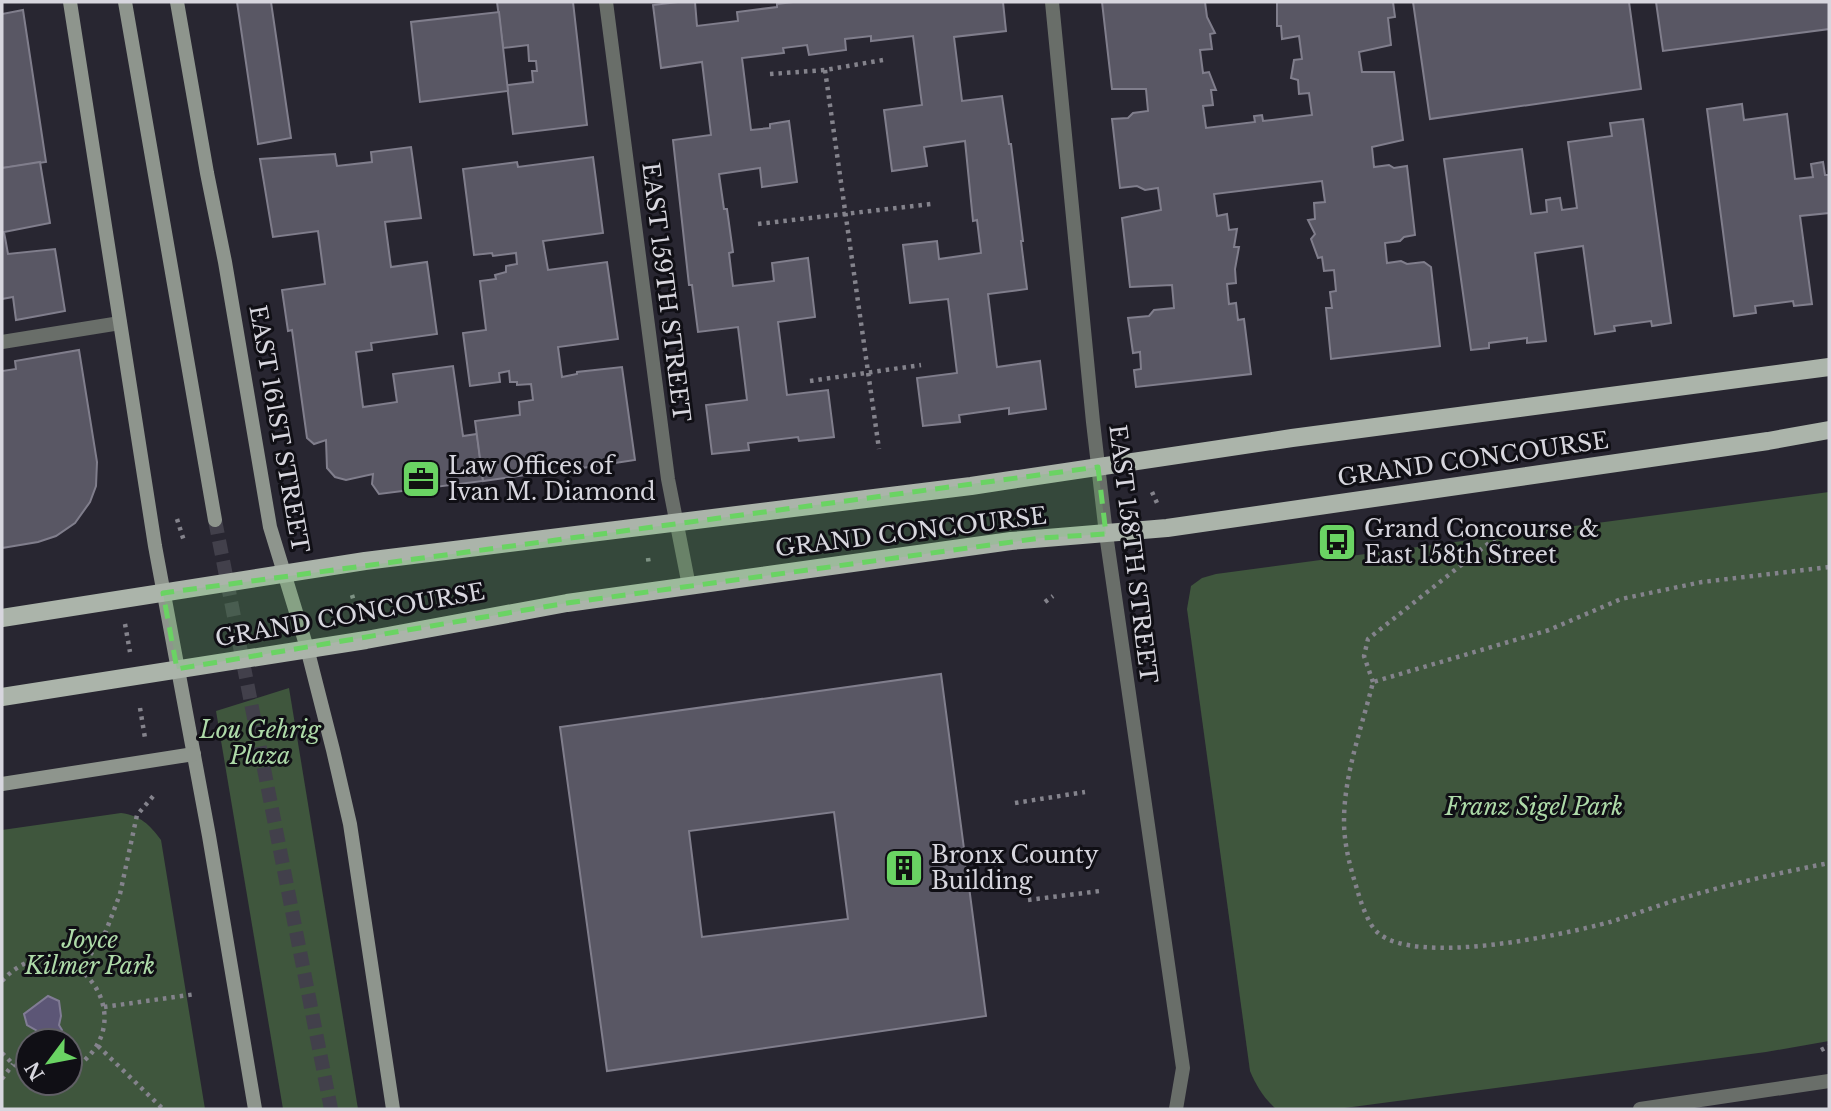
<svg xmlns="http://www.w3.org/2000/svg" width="1831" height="1111" viewBox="0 0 1831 1111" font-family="'Libre Baskerville',serif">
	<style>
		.green { fill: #3f563d; fill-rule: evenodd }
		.water { fill: #5c5676; stroke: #817c95; stroke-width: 2 }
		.building { fill: #595764; stroke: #807e8c; stroke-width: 2; fill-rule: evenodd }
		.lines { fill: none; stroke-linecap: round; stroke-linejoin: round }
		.secondary-tunnel { stroke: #42404b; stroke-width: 14; stroke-dasharray: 14 7; stroke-linecap: butt }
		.path { stroke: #84838c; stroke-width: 4.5; stroke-dasharray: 3.5 5; stroke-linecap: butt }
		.lane { stroke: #696e69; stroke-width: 14 }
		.street { stroke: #696e69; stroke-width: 14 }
		.secondary { stroke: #8e958d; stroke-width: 14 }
		.primary { stroke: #abb4aa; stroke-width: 18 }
		.marked { fill: #6ad363; fill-opacity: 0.2; stroke: #6ad363; stroke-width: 5; stroke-dasharray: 14 9; stroke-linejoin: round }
		.labels { text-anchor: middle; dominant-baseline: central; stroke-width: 6; stroke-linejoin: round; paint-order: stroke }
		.street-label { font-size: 23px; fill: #d7d6de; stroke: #100f15 }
		.poi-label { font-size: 23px; fill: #d7d6de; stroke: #100f15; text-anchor: start }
		.park-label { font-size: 23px; font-style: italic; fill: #addaa8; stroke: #100f15 }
	</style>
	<rect width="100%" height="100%" fill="#282631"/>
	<!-- green -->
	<g class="green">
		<path d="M1829,492V1041L1766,1052L1337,1109H1276C1263,1097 1257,1087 1250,1071L1187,609L1191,586L1202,578L1216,574Z"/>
		<polygon points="289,688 358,1109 283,1109 216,711"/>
		<path d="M121,813C141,816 149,824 161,840L205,1109H2V830ZM28,1041H70V1083H28Z"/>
	</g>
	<!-- water -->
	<polygon class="water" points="48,996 59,1001 61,1016 59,1025 62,1030 55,1036 51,1032 41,1033 27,1025 24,1014"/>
	<!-- building -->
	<g class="building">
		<polygon points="237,2 271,2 291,138 258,144"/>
		<polygon points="497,2 573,2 587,125 513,134 507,85 533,82 532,71 537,71 536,61 529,61 528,45 503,48"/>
		<polygon points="678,2 695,2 697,26 738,21 737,12 777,7 777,4 793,2 1003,2 1006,31 954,37 962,101 1002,96 1009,144 1011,144 1023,241 1021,241 1027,289 988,294 997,367 1040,361 1046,409 1009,414 1009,408 959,415 960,422 923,426 917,378 957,373 948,299 910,303 903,245 937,241 939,259 981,253 977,220 973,221 965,141 924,147 927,166 892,171 884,110 922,105 913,36 871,41 871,36 845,39 846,50 809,55 807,45 783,48 784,53 742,58 751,130 770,128 770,124 789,121 797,182 762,187 760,168 719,174 724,209 727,209 733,252 729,253 733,286 774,281 772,263 808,258 815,317 778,322 787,395 828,390 834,437 799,441 798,437 748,443 749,450 712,454 706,405 747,400 738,327 698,332 692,285 689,285 673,140 711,135 702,62 661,68 653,5"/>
		<polygon points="1102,2 1205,2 1207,17 1215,33 1210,34 1212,49 1200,50 1203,73 1209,72 1216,90 1211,90 1213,105 1203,106 1206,128 1255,122 1254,116 1262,115 1263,121 1312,115 1309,93 1299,94 1298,80 1291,78 1294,60 1302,59 1299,36 1282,39 1281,26 1277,26 1277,2 1393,2 1395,17 1388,18 1391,45 1359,52 1362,72 1394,72 1403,140 1372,147 1374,167 1389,165 1394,168 1407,166 1415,235 1404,237 1400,241 1385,243 1387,263 1401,261 1407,264 1424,262 1431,267 1440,346 1331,359 1326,308 1332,308 1330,292 1336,291 1334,270 1324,271 1322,257 1318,258 1311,239 1315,234 1308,220 1315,219 1314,203 1325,202 1322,181 1214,194 1217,216 1227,214 1229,230 1237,229 1234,247 1239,247 1235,269 1236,283 1227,284 1229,304 1236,303 1238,320 1244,319 1251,374 1136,387 1134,370 1141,369 1140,352 1133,353 1128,318 1149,316 1154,310 1174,308 1172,285 1130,287 1122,218 1161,210 1158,188 1145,190 1137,186 1120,188 1112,119 1128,118 1133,113 1148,111 1146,89 1112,89"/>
		<polygon points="1413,2 1629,2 1641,89 1430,119"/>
		<polygon points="1656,2 1829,2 1829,29 1663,51"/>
		<polygon points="23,10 46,162 2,168 2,14"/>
		<polygon points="499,12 508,91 420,102 411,22"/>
		<polygon points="1742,104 1744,120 1787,114 1795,179 1813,177 1811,164 1823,162 1825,175 1829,175 1829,213 1800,216 1812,304 1794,306 1793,301 1755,306 1756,313 1734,316 1707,109"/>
		<polygon points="1643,119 1671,323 1652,326 1651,321 1614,326 1615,331 1595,334 1583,246 1535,253 1546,341 1527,343 1527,338 1489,343 1489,348 1471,350 1444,159 1522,149 1531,214 1547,212 1546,200 1560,198 1562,210 1577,208 1568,142 1612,136 1610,123"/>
		<polygon points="411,147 421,218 385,222 391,267 427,262 437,334 371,343 372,350 356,352 363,407 397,402 393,374 453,366 463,436 477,434 483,481 379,494 372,484 373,474 346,480 335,477 327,468 326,440 314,444 307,438 292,330 288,331 282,290 325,284 318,231 273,237 260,159 335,154 337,166 372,162 371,152"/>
		<polygon points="593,157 603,233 543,241 548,270 607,262 618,339 558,347 562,377 577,374 577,372 622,367 635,460 582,468 581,463 561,465 560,460 545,462 545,467 527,470 527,475 483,481 475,421 520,415 519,402 533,400 531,384 517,385 517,382 510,382 509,371 499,373 500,382 470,386 463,333 486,330 480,281 496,279 495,275 506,272 506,266 517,264 516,253 493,256 492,253 474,255 463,169 517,162 518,167"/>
		<polygon points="40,162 50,223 4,232 8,254 55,249 65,311 16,320 13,297 2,299 2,168"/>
		<polygon points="79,350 97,462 96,486 90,502 75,523 56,536 38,542 2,548 2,371 16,369 15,361"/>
		<path d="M941,674L986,1016L607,1071L560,727ZM834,812L848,919L702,937L689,831Z"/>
	</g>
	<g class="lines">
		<!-- secondary-tunnel -->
		<polyline class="secondary-tunnel" points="215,520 331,1109"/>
		<!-- path -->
		<g class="path">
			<polyline points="825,70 879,449"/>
			<polyline points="770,74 825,70 883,60"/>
			<polyline points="758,224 931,204"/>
			<polyline points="810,381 921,365"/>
			<polyline points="1152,492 1157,503"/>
			<polyline points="177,519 184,541"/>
			<polyline points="648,558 649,565"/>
			<path d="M1829,567L1702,582L1621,599L1549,630L1373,682C1362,727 1344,774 1344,821C1344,844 1350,867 1357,889C1360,900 1368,924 1377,932C1415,967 1562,935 1610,922C1633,915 1656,906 1680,899C1729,884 1779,873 1829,863"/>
			<polyline points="352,595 358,615"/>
			<polyline points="1045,602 1053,596"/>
			<polyline points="125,624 130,652"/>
			<polyline points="1373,682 1364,656 1368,639 1499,535 1498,522"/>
			<polyline points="140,708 145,738"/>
			<polyline points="1015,803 1085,792"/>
			<polyline points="1028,900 1100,891"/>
			<polyline points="81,969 106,931 120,894 137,815 155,794"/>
			<path d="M2,981C64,912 155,1020 70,1071"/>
			<polyline points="104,1007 196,994"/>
			<polyline points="98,1046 163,1109"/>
			<polyline points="1821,1050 1829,1046"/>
			<polyline points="2,1053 13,1064 28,1071"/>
			<polyline points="2,1079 13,1064"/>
		</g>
		<!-- lane -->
		<polyline class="lane" points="2,342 120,323"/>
		<!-- street -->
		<g class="street">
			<polyline points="606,2 668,479 689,586"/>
			<polyline points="1052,2 1093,422 1106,534 1183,1068 1176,1109"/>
			<polyline points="1640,1109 1829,1081"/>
		</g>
		<!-- secondary -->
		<g class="secondary">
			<polyline points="70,2 155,546 209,836 255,1109"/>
			<polyline points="125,2 215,520"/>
			<polyline points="177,2 207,173 225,262 270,527 307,648 333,750 350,824 393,1109"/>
			<polyline points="2,784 194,754"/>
		</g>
		<!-- primary -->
		<g class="primary">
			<polyline points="2,618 365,561 971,486 1292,438 1829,367"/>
			<polyline points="2,697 366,640 567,603 1011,541 1167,528 1768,441 1829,430"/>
		</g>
	</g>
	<!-- marked area -->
	<path class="marked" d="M1098,467L1106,534L1041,538L567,603L177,669L163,593Z"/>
	<!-- icons -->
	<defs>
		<g id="office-square" transform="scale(2.0125)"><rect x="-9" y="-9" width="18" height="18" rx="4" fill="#6ad363" stroke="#100f15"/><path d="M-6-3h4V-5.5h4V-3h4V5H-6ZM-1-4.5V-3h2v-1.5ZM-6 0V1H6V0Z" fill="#111"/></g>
		<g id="bus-square" transform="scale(2.0125)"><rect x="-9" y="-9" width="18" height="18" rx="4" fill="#6ad363" stroke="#100f15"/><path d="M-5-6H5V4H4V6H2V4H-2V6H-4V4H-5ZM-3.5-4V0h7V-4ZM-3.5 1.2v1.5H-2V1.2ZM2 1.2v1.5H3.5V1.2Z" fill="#111"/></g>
		<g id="building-square" transform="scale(2.0125)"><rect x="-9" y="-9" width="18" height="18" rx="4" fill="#6ad363" stroke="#100f15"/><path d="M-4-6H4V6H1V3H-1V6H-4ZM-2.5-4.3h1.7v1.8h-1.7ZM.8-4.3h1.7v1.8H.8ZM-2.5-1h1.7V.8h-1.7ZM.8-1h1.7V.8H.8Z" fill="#111"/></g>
	</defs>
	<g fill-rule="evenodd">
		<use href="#office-square" x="421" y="479"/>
		<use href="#bus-square" x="1337" y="542"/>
		<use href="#building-square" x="904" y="868"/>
	</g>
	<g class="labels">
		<!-- street labels -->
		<g class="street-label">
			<text transform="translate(666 292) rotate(83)">EAST 159TH STREET</text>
			<text transform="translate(279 429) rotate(80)">EAST 161ST STREET</text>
			<text transform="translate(1473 459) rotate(-8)">GRAND CONCOURSE</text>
			<text transform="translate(911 532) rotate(-7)">GRAND CONCOURSE</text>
			<text transform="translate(1133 554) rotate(83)">EAST 158TH STREET</text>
			<text transform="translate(350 615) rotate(-10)">GRAND CONCOURSE</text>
		</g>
		<!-- poi labels -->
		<g class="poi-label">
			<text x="448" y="466">Law Offices of<tspan x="448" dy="26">Ivan M. Diamond</tspan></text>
			<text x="1364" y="529">Grand Concourse &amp;<tspan x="1364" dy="26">East 158th Street</tspan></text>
			<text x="931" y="855">Bronx County<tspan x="931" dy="26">Building</tspan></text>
		</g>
		<!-- park labels -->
		<g class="park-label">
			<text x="260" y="730">Lou Gehrig<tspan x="260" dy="26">Plaza</tspan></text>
			<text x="1534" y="807">Franz Sigel Park</text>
			<text x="90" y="940">Joyce<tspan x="90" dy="26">Kilmer Park</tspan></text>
		</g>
	</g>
	<!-- border -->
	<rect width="1831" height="1111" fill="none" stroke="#d7d6de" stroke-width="7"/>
	<!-- north arrow -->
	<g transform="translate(49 1062) rotate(238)"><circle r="33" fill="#100f15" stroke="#605f65" stroke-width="2"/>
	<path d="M0-5L12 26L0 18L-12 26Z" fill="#6ad363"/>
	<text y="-10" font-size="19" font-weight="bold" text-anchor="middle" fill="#d7d6de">N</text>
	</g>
</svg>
